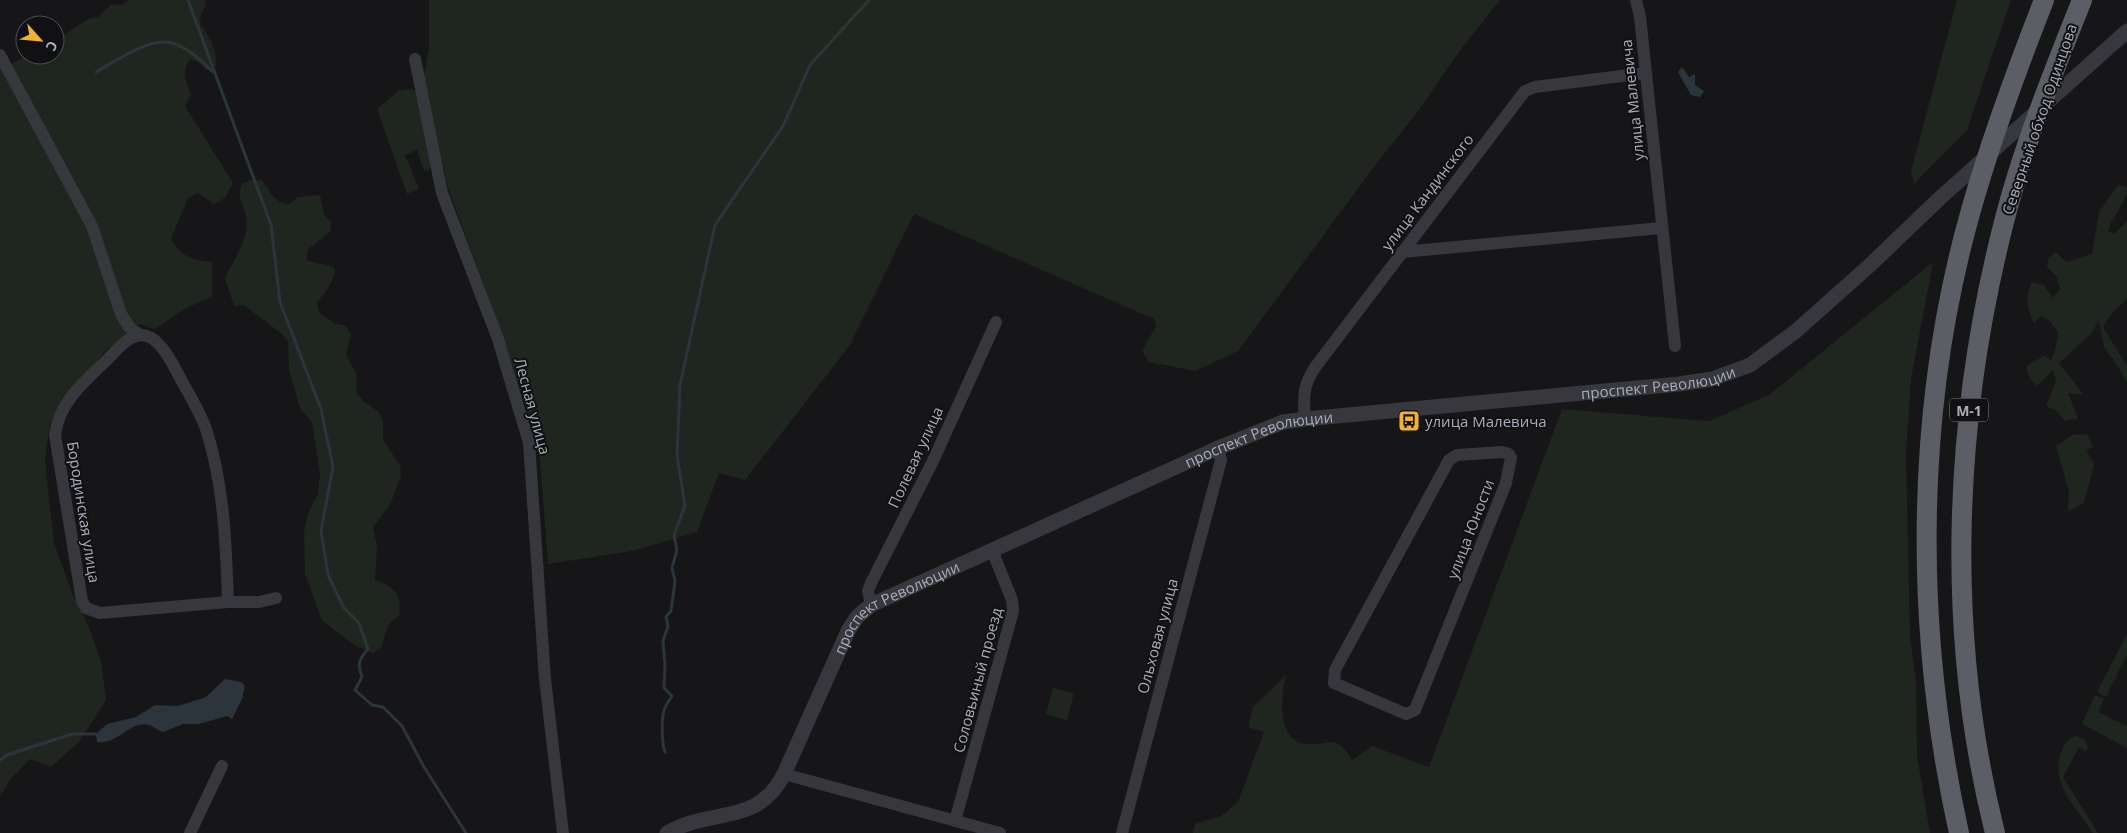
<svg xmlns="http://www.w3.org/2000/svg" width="2127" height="833" viewBox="0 0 2127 833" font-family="'Open Sans',sans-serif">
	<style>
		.green { fill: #1e261f }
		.water { fill: #2c353c }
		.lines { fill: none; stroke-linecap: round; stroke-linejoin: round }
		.stream { stroke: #2c353c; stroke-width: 3 }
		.minor { stroke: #37383d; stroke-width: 12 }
		.tertiary { stroke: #37383d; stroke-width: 15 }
		.trunk { stroke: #5b5e65; stroke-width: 20 }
		.labels { text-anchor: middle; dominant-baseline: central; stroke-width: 4; stroke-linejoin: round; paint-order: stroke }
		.shield { fill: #111113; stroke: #7b7e86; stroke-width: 1 }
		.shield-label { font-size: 14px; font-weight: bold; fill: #a8adb8 }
		.street-label { font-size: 15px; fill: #a8adb8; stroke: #111113 }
		.poi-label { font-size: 15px; fill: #a8adb8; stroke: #111113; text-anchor: start }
	</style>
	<rect width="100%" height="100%" fill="#161618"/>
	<!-- green -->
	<g class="green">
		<path d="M129,0H205L206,5L201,14L200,24C210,36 219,53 215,69L206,70L199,62L190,59C181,72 186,81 191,95L185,106L233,183L225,198L214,204L198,193L188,198L171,239C181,257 193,260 212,262V297L186,308L155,329L139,324L105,351L70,394L50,424L45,460L54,543L72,593L88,625L101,661L106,700L79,742L51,767L30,759L9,781L0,796V65L5,67L28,55H55V41L88,19L98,17L112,4L122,5Z"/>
		<polygon points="429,0 1500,0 1458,53 1419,110 1376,164 1238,351 1195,371 1149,362 1142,351 1156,326 1154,319 914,214 850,345 745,480 719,473 697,532 632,551 548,564 537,422 527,412 504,339 449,191 423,80 429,49"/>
		<polygon points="1957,0 2011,0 1967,130 1914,184 1911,171"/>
		<polygon points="410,89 417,91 431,163 429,171 424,170 417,150 405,155 419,189 407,194 377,109 398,91"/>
		<path d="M251,180H261C272,191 272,203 290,204L298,197L320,195L324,214L331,222L330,232L307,250V260C317,265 326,263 335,268C334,284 325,291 317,303L319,313L336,324L346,326L351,335L346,355L356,373L357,393L363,401L379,412L383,422V440L400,465L401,476L390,505L373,527L377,546L375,580C394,586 403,595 399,616C384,624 387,634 381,648L373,653L354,645L322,620L305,574L304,532L308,513L318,494L320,474L312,423L300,408L289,370L288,341L282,334L244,305L234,306L225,278C232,263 247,241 247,224C247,207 235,201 242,183Z"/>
		<path d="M2118,185L2127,187C2127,202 2112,216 2108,231L2114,234L2127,221V299L2112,313L2103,327L2127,366V383L2117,365L2104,347L2099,321L2090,335L2059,363L2084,395L2068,393L2078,418L2065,421L2055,410L2046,406L2056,381L2053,370L2037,386L2029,377L2026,366L2044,356L2051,360L2055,350L2058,332L2050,321L2041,316L2034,323C2026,307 2026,299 2031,282L2044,285L2053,298L2060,289L2056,276L2047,267L2048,258L2056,252L2066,262L2092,254L2099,212Z"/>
		<path d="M1933,262L1911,379L1906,455L1910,636L1916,681L1917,756L1930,833H1193L1195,824L1221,816L1238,802L1264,732L1248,727L1253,707L1286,675C1281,696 1276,741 1306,744C1329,746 1336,732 1352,760L1372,746L1429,767L1562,409L1709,421L1769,395Z"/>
		<polygon points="2087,434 2093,447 2086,450 2094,464 2084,503 2068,511 2069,492 2056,446 2072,435"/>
		<polygon points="2127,634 2127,655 2106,697 2097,692"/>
		<polygon points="1053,688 1074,693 1067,720 1046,714"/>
		<polygon points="2095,695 2104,699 2098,712 2127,726 2127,748 2082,724"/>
		<path d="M2077,736L2084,739L2088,747L2086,751L2079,747L2063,777L2098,833H2093C2076,808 2047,780 2063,748C2066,742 2069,737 2077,736Z"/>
	</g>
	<!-- water -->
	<g class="water">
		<polygon points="1682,67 1689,77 1695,74 1695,85 1704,91 1700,97 1691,95 1678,72"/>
		<path d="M225,679L241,682L245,686L242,699L232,719L227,716L199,724H183L163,732C158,731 154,726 149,725C130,720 117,746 97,742L96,734L107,724L136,717L155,705L178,706L206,697Z"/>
	</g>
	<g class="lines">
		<!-- stream -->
		<g class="stream">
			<path d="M188,0L271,225L280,302L321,409L333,467L321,531L328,575L344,608L359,623L368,649C359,659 357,664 362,677L355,690L372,705L383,707L402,726L424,767L466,833"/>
			<path d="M96,72C114,62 150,37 171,43C188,47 201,61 213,72"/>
			<path d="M665,752C662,745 661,719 664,711C665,706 669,701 672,696L664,688L665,665L663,641L668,626L666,617L671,611L675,581L672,568L677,550L674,535L685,506L677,455L680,385L715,225L783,126L810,65L869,0"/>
			<polyline points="0,760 7,755 72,734 96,734"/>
		</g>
		<!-- minor -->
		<g class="minor">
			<polyline points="1636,0 1640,17 1675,346"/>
			<polyline points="0,55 92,226 121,314 129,327 140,335"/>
			<polyline points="415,59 442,193 498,339 529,443 545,679 563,833"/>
			<polyline points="1402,252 1661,228"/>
			<path d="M1305,419C1303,397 1303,384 1316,366L1525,91L1535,87L1645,73"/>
			<polygon points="1502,452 1509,454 1511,458 1506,483 1415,710 1406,714 1334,683 1335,670 1449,460 1457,455"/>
			<path d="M228,602C226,544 224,484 206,429C199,409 186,390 177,372C170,359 158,335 141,335C128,336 116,350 108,359C85,381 59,402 55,435L82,601L86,608L100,613L228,602H259L276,598"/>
			<polyline points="871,605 868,591 871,583 933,461 996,322"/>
			<polyline points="784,774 1000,833"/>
			<polyline points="955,821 1013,611 1012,600 992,550"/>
			<polyline points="190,833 222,766"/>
			<polyline points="1122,833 1221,460 1218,448"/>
		</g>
		<!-- tertiary -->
		<path class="tertiary" id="s1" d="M667,833C712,807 757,827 784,774L848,631L857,617L871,605L1218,448L1283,422L1305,419L1679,384L1712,379L1750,365L1796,331L1869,266L1940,198L2127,31"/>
		<!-- trunk -->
		<g class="trunk">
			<path d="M1959,833C1914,630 1914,411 1971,210C1991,139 2017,69 2044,0"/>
			<path d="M1995,833C1945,634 1953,421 2004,222C2023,147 2053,73 2082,0"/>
		</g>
	</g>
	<!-- icons -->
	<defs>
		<g id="bus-square" transform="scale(1.125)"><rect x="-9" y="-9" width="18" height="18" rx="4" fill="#f2b134" stroke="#111113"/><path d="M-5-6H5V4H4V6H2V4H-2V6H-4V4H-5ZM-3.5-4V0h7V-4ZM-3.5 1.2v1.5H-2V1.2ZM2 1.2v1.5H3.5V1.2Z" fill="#111"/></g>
	</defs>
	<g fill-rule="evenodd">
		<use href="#bus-square" x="1409" y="421"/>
	</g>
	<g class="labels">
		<!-- shield labels -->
		<rect class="shield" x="1950" y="398.5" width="38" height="23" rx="4"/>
		<g class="shield-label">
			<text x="1969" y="410">М-1</text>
		</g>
		<!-- street labels -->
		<g class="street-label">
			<text transform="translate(1632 100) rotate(-96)">улица Малевича</text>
			<text transform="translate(2039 119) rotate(-71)">Северный обход Одинцова</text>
			<text transform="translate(1427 192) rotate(-53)">улица Кандинского</text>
			<text stroke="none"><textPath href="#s1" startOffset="1156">проспект Революции</textPath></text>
			<text transform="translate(533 406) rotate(75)">Лесная улица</text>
			<text stroke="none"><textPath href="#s1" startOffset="751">проспект Революции</textPath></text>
			<text transform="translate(915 457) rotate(-65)">Полевая улица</text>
			<text transform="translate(84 512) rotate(81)">Бородинская улица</text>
			<text transform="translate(1470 529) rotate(-69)">улица Юности</text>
			<text stroke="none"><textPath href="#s1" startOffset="346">проспект Революции</textPath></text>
			<text transform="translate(1157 636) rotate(-75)">Ольховая улица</text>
			<text transform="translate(977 680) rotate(-75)">Соловьиный проезд</text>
		</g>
		<!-- poi labels -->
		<g class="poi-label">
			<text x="1425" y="421">улица Малевича</text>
		</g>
	</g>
	<!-- north arrow -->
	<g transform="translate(40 40) rotate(117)"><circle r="24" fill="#111113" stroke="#4d4f55"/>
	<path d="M0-4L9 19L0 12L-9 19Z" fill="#f2b134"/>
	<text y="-8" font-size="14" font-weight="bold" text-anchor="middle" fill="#a8adb8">С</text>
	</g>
</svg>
